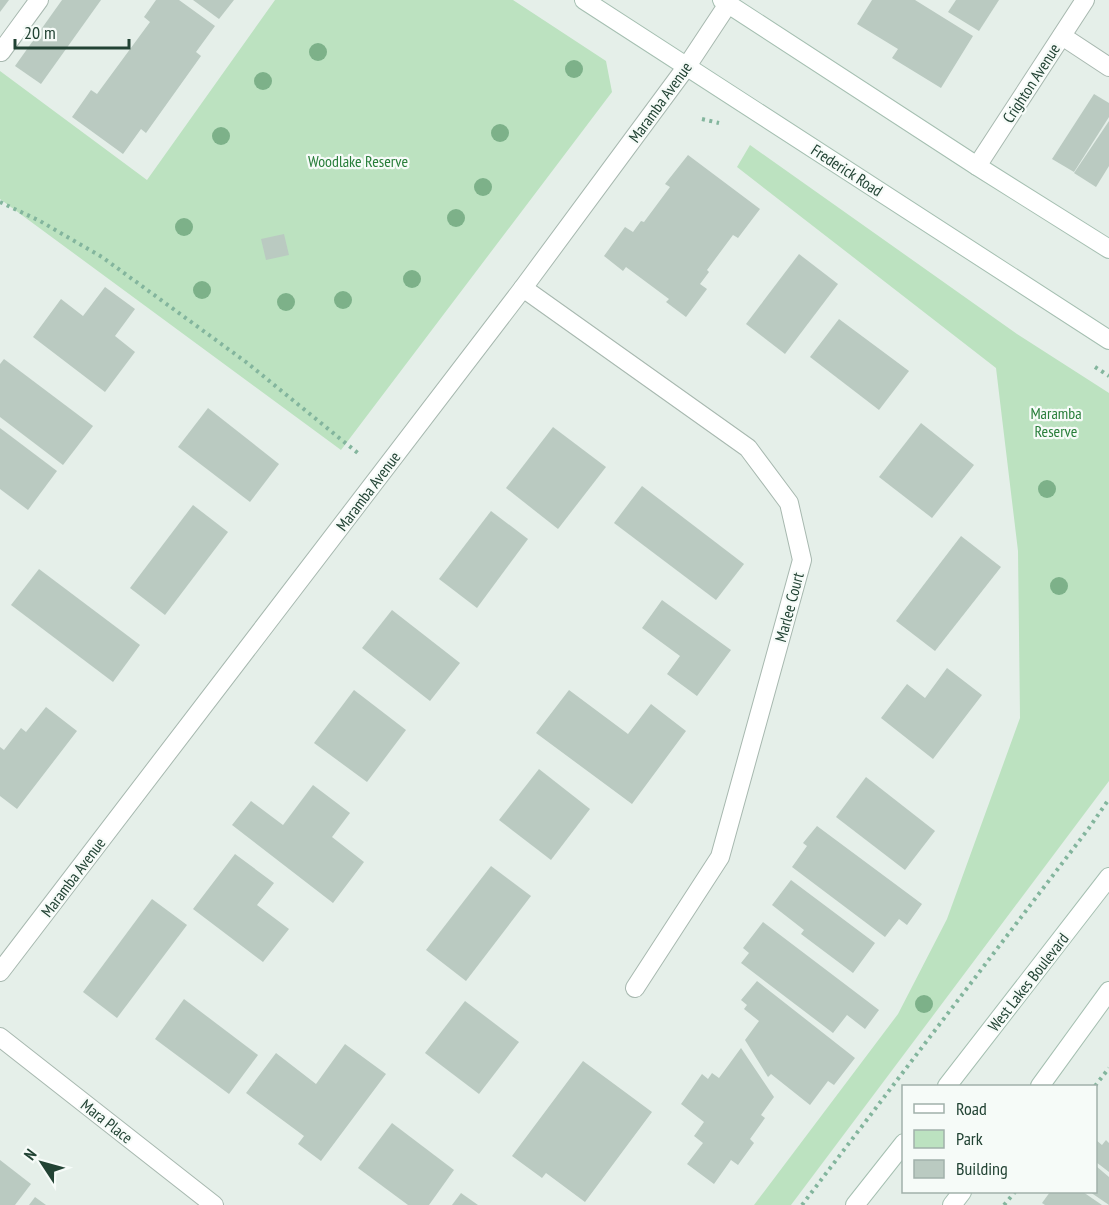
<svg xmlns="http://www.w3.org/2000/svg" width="1109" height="1205" viewBox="0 0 1109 1205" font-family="'PT Sans Narrow',sans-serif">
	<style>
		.green { fill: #bce2c0 }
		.building { fill: #bacac1 }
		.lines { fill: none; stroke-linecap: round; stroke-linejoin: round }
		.minor-casing { stroke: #a7b8af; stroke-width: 20 }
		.secondary-casing { stroke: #a5bfb1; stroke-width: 20 }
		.path { stroke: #83b59d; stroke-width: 4; stroke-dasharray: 3 4.5; stroke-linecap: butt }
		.minor { stroke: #fff; stroke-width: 18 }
		.secondary { stroke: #fff; stroke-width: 18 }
		.tree { fill: #7db189 }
		.labels { text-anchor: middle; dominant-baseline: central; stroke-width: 4.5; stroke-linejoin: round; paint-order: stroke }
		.street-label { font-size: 16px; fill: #224334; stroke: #f6fbf8 }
		.park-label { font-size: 16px; fill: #287e3a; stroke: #f6fbf8 }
	</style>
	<rect width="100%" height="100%" fill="#e5efe9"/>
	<!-- green -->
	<g class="green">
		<polygon points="275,0 513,0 606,61 612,92 341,450 0,199 0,71 147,180"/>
		<polygon points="750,145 1017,334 1109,393 1109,781 791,1205 754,1205 898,1014 947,919 1020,718 1018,551 996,368 737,167"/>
	</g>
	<!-- building -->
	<g class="building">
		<polygon points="0,0 9,0 0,12"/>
		<polygon points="62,0 101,0 41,84 15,66"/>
		<polygon points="156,0 179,0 215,26 196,52 201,56 146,133 141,129 123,154 72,117 91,90 97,94 150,22 144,17"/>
		<polygon points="193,0 234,0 219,19"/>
		<polygon points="872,0 915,0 973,36 941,88 892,58 898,49 857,24"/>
		<polygon points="956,0 999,0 979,31 948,12"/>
		<polygon points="1094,94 1109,103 1109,117 1074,172 1052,159"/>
		<polygon points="1109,121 1109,166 1096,187 1074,173"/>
		<polygon points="688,155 760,209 738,238 733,235 707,270 709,272 700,284 707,289 686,317 666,302 669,299 626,267 623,271 604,256 625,227 633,232 641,221 644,222 670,187 665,184"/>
		<polygon points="284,234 289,255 266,260 261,239"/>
		<polygon points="799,254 838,284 785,354 746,324"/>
		<polygon points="105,287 135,309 115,336 135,352 105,392 33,337 61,299 83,316"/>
		<polygon points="839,319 909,371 879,410 810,357"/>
		<polygon points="4,359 93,426 63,465 0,417 0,364"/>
		<polygon points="208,408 279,464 250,502 178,447"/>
		<polygon points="921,423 974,465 932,518 879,477"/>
		<polygon points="553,427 606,467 558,529 506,488"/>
		<polygon points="0,428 57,471 28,510 0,489"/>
		<polygon points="642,486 744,564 716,600 614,523"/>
		<polygon points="193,505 228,532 165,615 130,588"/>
		<polygon points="491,511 528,539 477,608 439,579"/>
		<polygon points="961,536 1001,567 935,651 896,621"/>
		<polygon points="39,569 140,645 113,682 11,605"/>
		<polygon points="662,600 731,650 697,696 667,674 680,656 642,628"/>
		<polygon points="392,610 460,663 430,701 362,648"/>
		<polygon points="947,668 982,695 933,759 881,718 907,684 925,698"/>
		<polygon points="354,690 406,730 367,782 314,743"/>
		<polygon points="569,690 628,734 651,704 686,731 632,804 536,733"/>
		<polygon points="46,707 77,731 17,809 0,796 0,747 4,750 21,728 26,732"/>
		<polygon points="539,769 590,809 551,860 499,820"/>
		<polygon points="866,777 935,831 905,870 836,817"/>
		<polygon points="313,785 350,813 332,837 364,862 333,903 232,825 251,801 283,825"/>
		<polygon points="817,826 922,904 907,925 899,919 885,937 792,867 807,846 803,843"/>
		<polygon points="235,854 274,883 257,905 289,929 263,962 193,909"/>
		<polygon points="491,866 531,896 466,981 426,950"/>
		<polygon points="791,880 875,943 853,973 801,934 804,930 772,905"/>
		<polygon points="152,899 187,925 117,1018 83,992"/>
		<polygon points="763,922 879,1010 865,1029 847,1015 833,1033 741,963 749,953 743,948"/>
		<polygon points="757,981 855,1058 834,1085 828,1081 810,1105 771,1074 768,1077 745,1040 759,1021 744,1009 747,1005 741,1000"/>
		<polygon points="184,999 258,1055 229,1094 155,1039"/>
		<polygon points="465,1001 519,1042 479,1094 425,1053"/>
		<polygon points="345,1044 386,1074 321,1161 298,1144 304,1136 246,1093 276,1053 316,1084"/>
		<polygon points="741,1048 774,1097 761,1115 765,1118 750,1139 754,1143 738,1165 731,1160 714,1184 687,1164 703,1143 694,1136 704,1122 681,1104 702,1074 708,1079 712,1073 719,1078"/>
		<polygon points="583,1061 652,1112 585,1202 546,1173 542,1178 512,1156"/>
		<polygon points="392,1123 454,1170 429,1205 408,1205 358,1168"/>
		<polygon points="1096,1140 1102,1145 1106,1140 1109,1143 1109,1172 1096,1162"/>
		<polygon points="0,1160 31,1184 15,1205 0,1205"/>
		<polygon points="1096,1166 1109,1177 1109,1205 1090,1192 1096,1192"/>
		<polygon points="1050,1192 1083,1192 1102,1205 1045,1205 1042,1203"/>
		<polygon points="461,1193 478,1205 452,1205"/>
		<polygon points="35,1197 46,1205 29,1205"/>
	</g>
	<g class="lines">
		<!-- minor casing -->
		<g class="minor-casing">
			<g id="minor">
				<polyline points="1062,36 1109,67"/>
				<polyline points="1,52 39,0"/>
				<polyline points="977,166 1085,0"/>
				<polyline points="523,288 748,448 789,503 802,560 720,857 635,988"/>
				<polyline points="0,972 523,288 687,66 728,4"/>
				<polyline points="0,1037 214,1205"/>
			</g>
		</g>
		<!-- secondary casing -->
		<g class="secondary-casing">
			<g id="secondary">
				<polyline points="584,0 1109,340"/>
				<polyline points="722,0 977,166 1109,249"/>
				<polyline points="947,1086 1109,877"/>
				<polyline points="1040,1086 1109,991"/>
				<polyline points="855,1205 904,1143"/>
				<polyline points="952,1205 962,1192"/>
			</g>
		</g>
		<!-- path -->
		<g class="path">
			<polyline points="702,119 719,123"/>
			<polyline points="0,202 40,221 102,257 246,362 359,454"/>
			<polyline points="1095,367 1109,376"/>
			<polyline points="1095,1086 1109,1068"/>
			<polyline points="802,1205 1089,828 1109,799"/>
			<polyline points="1004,1205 1015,1192"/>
		</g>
		<!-- minor -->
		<use href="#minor" class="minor"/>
		<!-- secondary -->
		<use href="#secondary" class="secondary"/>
	</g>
	<!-- trees -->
	<g class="tree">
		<circle cx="318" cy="52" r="9"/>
		<circle cx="574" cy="69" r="9"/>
		<circle cx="263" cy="81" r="9"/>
		<circle cx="500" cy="133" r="9"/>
		<circle cx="221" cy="136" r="9"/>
		<circle cx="483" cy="187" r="9"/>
		<circle cx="456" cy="218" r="9"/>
		<circle cx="184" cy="227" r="9"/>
		<circle cx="412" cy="279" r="9"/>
		<circle cx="202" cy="290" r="9"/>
		<circle cx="343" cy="300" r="9"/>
		<circle cx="286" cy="302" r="9"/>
		<circle cx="1047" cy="489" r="9"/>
		<circle cx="1059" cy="586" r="9"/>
		<circle cx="924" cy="1004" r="9"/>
	</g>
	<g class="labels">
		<!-- street labels -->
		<g class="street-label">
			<text transform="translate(1031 83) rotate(-57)">Crighton Avenue</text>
			<text transform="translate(660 102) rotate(-54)">Maramba Avenue</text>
			<text transform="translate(847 170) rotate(33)">Frederick Road</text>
			<text transform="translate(368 491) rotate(-53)">Maramba Avenue</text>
			<text transform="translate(789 607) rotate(-75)">Marlee Court</text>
			<text transform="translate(73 877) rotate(-53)">Maramba Avenue</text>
			<text transform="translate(1028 982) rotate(-52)">West Lakes Boulevard</text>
			<text transform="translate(107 1121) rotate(38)">Mara Place</text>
		</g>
		<!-- park labels -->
		<g class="park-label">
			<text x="358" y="161">Woodlake Reserve</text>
			<text x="1056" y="413">Maramba<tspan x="1056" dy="18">Reserve</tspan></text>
		</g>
	</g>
	<!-- legend -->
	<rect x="902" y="1085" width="195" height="108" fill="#f6fbf8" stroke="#a1b1aa" stroke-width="1.5"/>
	<rect x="914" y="1104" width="30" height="9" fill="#ffffff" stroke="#a1b1aa" stroke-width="1.5"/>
	<text x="956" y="1115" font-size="18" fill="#224334">Road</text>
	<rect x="914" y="1130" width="30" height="18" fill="#bce2c0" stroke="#a1b1aa" stroke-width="1.5"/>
	<text x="956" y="1145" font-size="18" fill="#224334">Park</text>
	<rect x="914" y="1160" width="30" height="18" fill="#bacac1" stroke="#a1b1aa" stroke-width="1.5"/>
	<text x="956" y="1175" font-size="18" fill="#224334">Building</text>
	<!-- north arrow -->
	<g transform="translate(42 1163) rotate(306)" stroke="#f6fbf8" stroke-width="4.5" paint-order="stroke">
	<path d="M0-4.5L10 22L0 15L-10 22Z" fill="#224334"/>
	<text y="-9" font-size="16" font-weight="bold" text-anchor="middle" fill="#224334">N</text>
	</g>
	<!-- scale -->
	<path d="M15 39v9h114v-9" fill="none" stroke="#224334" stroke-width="3"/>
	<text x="24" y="39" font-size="18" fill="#224334" stroke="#f6fbf8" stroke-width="4.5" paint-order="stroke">20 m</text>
</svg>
